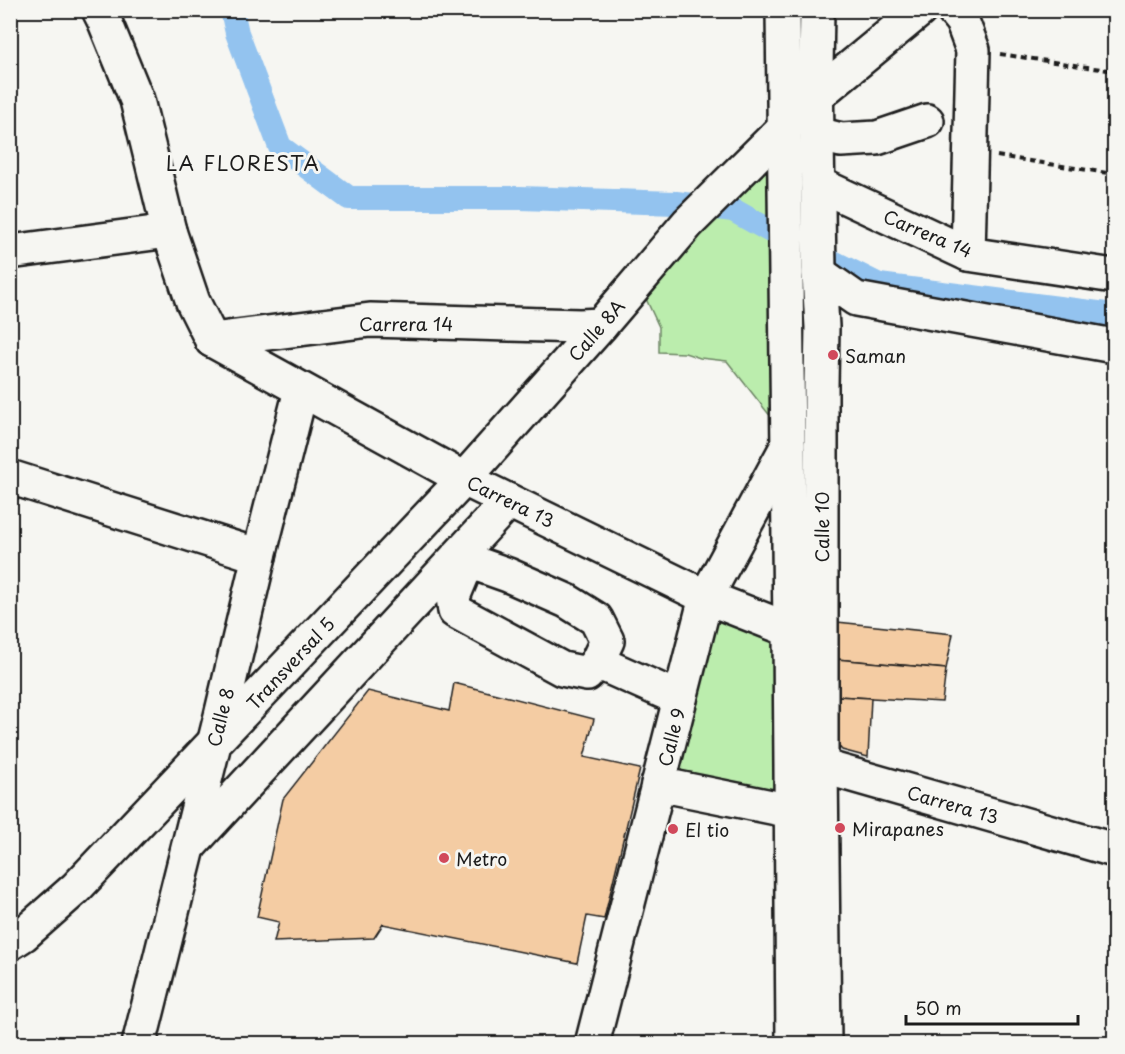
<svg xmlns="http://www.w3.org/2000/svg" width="1125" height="1054" viewBox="0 0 1125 1054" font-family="'Playpen Sans',sans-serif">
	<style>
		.green { fill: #bbedad; stroke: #6c8464; stroke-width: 1.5 }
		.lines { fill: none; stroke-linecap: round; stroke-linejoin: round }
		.canal { stroke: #93c3ef; stroke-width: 24 }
		.building { fill: #f4cca3; stroke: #1c1c1c; stroke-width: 1.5 }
		.minor-casing { stroke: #1c1c1c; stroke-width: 38 }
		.major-casing { stroke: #1c1c1c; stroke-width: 38 }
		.path { stroke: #1c1c1c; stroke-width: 4; stroke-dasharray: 6 4.5; stroke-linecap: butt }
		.minor { stroke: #f6f6f2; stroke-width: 33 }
		.major { stroke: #f6f6f2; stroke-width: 33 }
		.poi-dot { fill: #d1495b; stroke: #f6f6f2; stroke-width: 2 }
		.labels { text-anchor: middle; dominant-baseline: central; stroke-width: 6; stroke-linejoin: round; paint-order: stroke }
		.street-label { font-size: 18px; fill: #1c1c1c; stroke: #f6f6f2 }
		.poi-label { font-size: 18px; fill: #1c1c1c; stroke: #f6f6f2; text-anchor: start }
		.neighbourhood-label { font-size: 20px; letter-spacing: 1.5px; fill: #1c1c1c; stroke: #f6f6f2 }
	</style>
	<rect width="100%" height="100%" fill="#f6f6f2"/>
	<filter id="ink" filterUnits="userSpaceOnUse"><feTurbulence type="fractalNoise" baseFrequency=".0167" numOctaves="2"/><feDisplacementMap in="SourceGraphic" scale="12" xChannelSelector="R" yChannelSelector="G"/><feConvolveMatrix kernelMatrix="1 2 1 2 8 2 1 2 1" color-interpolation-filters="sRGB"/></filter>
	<g filter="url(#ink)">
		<!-- green -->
		<g class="green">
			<polygon points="778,141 782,431 727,361 700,358 685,353 659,352 659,327 647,301 647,290"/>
			<polygon points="716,615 782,639 783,799 670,777"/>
		</g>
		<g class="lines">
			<!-- canal -->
			<g class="canal">
				<polyline points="232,10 237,33 280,147 349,198 520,198 676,203 733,210 774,233"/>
				<polyline points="825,258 879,285 1114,315"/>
			</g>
		</g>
		<!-- building -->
		<g class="building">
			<polygon points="837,622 953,634 946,669 836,659"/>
			<polygon points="836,659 946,669 942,702 836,696"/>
			<polygon points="454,683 594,719 584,757 640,769 604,919 587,916 577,963 383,924 374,938 274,942 279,922 257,917 283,799 368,691 449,711"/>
			<polygon points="836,696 871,698 868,757 842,750 835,742"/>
		</g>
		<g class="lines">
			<!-- minor casing -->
			<g class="minor-casing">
				<g id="minor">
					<polyline points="99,10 105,22 137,100 169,231 193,302 212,340"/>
					<polyline points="953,10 962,21 973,50 968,254"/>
					<polyline points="817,134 841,140 877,138 927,121"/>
					<polyline points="818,184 968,254 1114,276"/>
					<polyline points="10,252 169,231"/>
					<polyline points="819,273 856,299 1114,346"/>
					<polyline points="212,340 464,479 706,597 790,630 816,635"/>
					<polyline points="212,340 370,320 580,326 601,325"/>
					<polyline points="10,477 259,556"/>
					<polygon points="477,564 508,575 567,601 596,619 607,641 597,662 587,674 562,669 455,611 453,597 465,568"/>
					<polyline points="597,662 680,699"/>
					<polyline points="793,758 1114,850"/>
					<polyline points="658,784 791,811"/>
					<polyline points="190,845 509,501"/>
					<polyline points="10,943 24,934 76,888 464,479 601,325 688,223 816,96 920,10"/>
					<polyline points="139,1044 221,716 259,556 301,390"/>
					<polyline points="592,1044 706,597 788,445"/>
				</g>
			</g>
			<!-- major casing -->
			<g class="major-casing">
				<g id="major">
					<polyline points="783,10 790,630 793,1044"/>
					<polyline points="817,10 816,70 819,273 822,327 821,385 821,766 824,1044"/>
				</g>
			</g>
			<!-- path -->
			<g class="path">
				<polyline points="1000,54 1114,71"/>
				<polyline points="997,156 1114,174"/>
			</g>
			<!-- minor -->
			<use href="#minor" class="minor"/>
			<!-- major -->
			<use href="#major" class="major"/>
		</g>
	</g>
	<!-- markers -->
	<g class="poi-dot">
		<circle cx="833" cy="355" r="6"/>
		<circle cx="840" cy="828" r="6"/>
		<circle cx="673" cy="829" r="6"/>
		<circle cx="444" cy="858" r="6"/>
	</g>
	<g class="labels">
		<!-- street labels -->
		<g class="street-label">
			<text transform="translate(928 233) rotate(23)">Carrera 14</text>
			<text x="406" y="323">Carrera 14</text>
			<text transform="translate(596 330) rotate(-49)">Calle 8A</text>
			<text transform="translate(511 501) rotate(26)">Carrera 13</text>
			<text transform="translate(821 527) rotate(-90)">Calle 10</text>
			<text transform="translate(290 663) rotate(-47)">Transversal 5</text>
			<text transform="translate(220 717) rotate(-76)">Calle 8</text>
			<text transform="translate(671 737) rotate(-76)">Calle 9</text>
			<text transform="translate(953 804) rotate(16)">Carrera 13</text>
		</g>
		<!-- poi labels -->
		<g class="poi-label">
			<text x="845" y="355">Saman</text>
			<text x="852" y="828">Mirapanes</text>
			<text x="685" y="829">El tio</text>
			<text x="456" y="858">Metro</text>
		</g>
		<!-- neighbourhood labels -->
		<g class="neighbourhood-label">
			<text x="243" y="163">LA FLORESTA</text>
		</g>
	</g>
	<!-- margin -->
	<rect width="1125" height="1054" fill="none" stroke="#f6f6f2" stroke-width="36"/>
	<rect x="18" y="18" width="1089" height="1018" fill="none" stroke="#1c1c1c" stroke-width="2" filter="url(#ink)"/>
	<!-- scale -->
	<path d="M906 1015v9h172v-9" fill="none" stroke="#1c1c1c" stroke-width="3"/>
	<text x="915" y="1015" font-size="18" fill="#1c1c1c" stroke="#f6f6f2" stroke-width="4.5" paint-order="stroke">50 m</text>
</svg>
